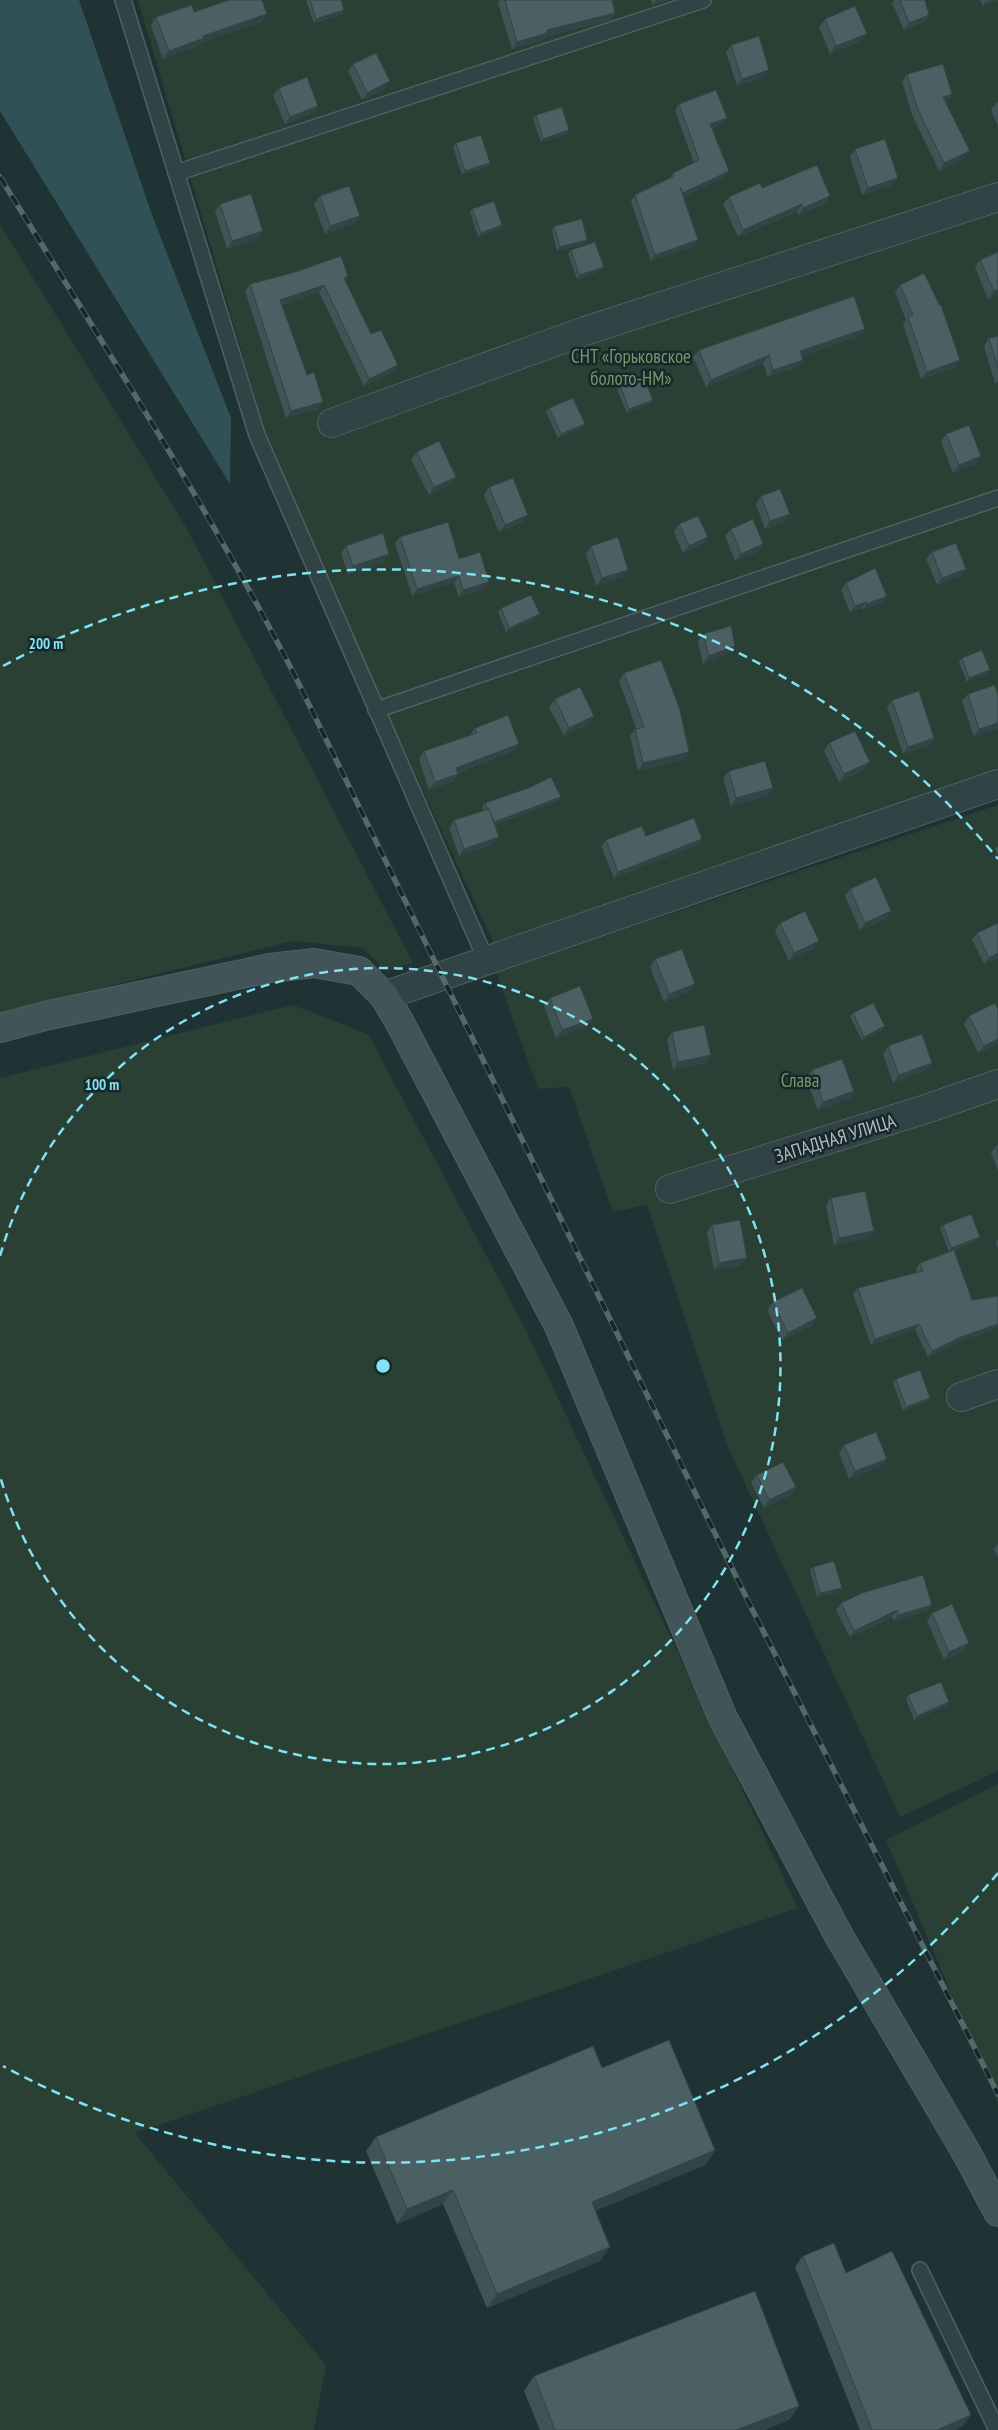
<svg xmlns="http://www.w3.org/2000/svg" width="998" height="2430" viewBox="0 0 998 2430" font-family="'PT Sans Narrow',sans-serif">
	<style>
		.green { fill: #2a4035 }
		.water { fill: #305256 }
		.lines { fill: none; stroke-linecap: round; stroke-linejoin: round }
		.lane-casing { stroke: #506063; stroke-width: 18 }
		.street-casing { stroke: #506063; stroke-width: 30 }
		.secondary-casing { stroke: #506063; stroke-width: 30 }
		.lane { stroke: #324345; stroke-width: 15 }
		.street { stroke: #324345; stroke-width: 28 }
		.secondary { stroke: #415458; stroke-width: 28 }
		.rail-casing { stroke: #54696c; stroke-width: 5.5 }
		.rail { stroke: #182729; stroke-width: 4; stroke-dasharray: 11; stroke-linecap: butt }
		.wall { fill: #405355 }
		.shaded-wall { fill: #344345 }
		.building { fill: #4a6063; stroke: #344345 }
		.ring { fill: none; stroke: #80e2f3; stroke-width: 2.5; stroke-dasharray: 9 6 }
		.labels { text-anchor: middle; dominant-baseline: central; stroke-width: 5; stroke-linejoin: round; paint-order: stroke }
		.park-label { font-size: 19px; fill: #77966d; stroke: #182729 }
		.street-label { font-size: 19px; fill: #acbfc2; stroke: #182729 }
		.centre { fill: #80e2f3; stroke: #182729; stroke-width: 2.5 }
		.ring-label { font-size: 15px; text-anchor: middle; font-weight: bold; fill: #80e2f3; stroke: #182729; stroke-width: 5; stroke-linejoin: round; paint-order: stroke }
	</style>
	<rect width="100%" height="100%" fill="#1f3234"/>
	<!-- green -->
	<g class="green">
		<polygon points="138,0 998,0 998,778 497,950 282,488"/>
		<polygon points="0,224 186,527 413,963 386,971 363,948 293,941 0,1013"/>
		<polygon points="998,805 998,1771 900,1817 727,1445 647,1205 613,1212 569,1087 538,1089 496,972"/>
		<polygon points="293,1005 368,1034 526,1330 798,1908 135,2133 326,2365 314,2430 0,2430 0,1078"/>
		<polygon points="998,1784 998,2103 886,1840"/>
	</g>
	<!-- water -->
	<polygon class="water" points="0,0 79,0 152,215 231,418 230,484 0,111"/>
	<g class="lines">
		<!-- lane casing -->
		<g class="lane-casing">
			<g id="lane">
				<polyline points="123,0 257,435 486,960"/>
				<polyline points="176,173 703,0"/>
				<polyline points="376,710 998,498"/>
				<polyline points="920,2270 997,2430"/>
			</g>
		</g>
		<!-- street casing -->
		<g class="street-casing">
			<g id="street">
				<polyline points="332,423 585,331 998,197"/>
				<polyline points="384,996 998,784"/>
				<polyline points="670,1189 926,1109 998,1084"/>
				<polyline points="961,1397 998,1384"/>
			</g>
		</g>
		<!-- secondary casing -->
		<g class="secondary-casing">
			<polyline id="secondary" points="0,1028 45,1016 270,968 314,963 359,971 384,996 399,1021 559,1326 723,1718 839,1936 966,2152 998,2212"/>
		</g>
		<!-- lane -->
		<use href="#lane" class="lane"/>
		<!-- street -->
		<use href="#street" class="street"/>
		<!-- secondary -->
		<use href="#secondary" class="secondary"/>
		<!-- rail casing -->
		<g class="rail-casing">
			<path id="rail" d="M0,177C101,341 206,503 294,674L751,1607L998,2094"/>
		</g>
		<!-- rail -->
		<use href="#rail" class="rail"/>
	</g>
	<!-- wall -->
	<g class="wall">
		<polygon points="307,0 341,0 344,10 342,14 314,23 306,1"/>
		<polygon points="500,0 505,0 615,13 610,20 545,37 542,40 512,49 498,3"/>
		<polygon points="651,0 667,0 653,5"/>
		<polygon points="894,0 925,0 929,15 924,22 904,30 892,3"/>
		<polygon points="980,0 998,0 983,6"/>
		<polygon points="194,12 262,22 201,43 198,46 163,59 151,25 156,17"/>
		<polygon points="825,19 867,34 861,41 830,54 819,27"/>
		<polygon points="731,45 764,77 737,86 726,52"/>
		<polygon points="353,64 385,89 362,100 348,71"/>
		<polygon points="907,74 952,94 947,102 946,102 964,158 939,171 913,117 902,82"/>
		<polygon points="279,88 318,106 313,113 285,124 273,95"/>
		<polygon points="997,102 998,102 998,126 991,110"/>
		<polygon points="679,104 727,118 722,124 712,128 729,171 725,177 683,197 698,240 693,247 651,261 631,201 635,195 669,179 673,173 694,163 675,111"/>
		<polygon points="536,115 569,130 567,134 541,142 533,119"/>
		<polygon points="456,143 490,163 487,167 462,175 453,147"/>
		<polygon points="855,149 898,178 892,185 862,195 850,157"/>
		<polygon points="762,188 825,204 798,215 797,212 738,237 723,204 729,197"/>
		<polygon points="320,196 354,224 325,234 314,204"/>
		<polygon points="220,204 263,231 257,239 227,249 215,211"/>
		<polygon points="472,209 502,225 500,229 478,237 470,212"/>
		<polygon points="554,226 587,240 584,244 557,251 552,230"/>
		<polygon points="571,250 604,267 601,271 577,279 568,254"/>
		<polygon points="980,260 998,295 988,299 975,267"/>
		<polygon points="348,276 345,281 371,334 393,372 364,386 319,292 282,305 307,375 323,402 318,409 286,418 245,291 250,284"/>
		<polygon points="900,285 960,360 955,368 921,379 903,324 906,320 895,292"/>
		<polygon points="865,329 860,336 802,356 798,367 768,377 763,363 706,387 693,357 699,350"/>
		<polygon points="998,336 998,382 995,383 984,346 989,338"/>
		<polygon points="620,386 653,400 650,404 627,413 617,390"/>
		<polygon points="549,408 585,424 582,428 558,438 546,412"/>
		<polygon points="946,434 976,464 953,473 941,442"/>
		<polygon points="417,452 456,477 451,484 429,495 411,459"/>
		<polygon points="489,487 523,522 499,532 484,495"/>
		<polygon points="761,496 784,522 765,529 756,504"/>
		<polygon points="679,524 708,537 702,545 683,553 674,532"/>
		<polygon points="731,529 763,544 758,552 735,561 725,536"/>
		<polygon points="400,537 459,559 489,582 485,589 459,597 454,583 412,596 395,543"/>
		<polygon points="346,546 389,554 384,561 348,574 341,553"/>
		<polygon points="591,546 623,577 596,586 586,554"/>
		<polygon points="932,552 966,569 960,576 937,585 926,559"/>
		<polygon points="846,583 887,596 882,602 863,610 862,608 850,612 841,590"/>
		<polygon points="501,608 537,618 506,632 498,612"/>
		<polygon points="703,634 729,653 703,664 698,641"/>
		<polygon points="962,658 987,674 967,682 959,662"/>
		<polygon points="624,673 689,752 684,760 638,771 630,736 635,729 636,728 619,681"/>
		<polygon points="968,694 998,695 998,729 974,737 962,701"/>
		<polygon points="555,699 588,724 564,736 549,707"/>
		<polygon points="892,700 934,738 929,746 903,754 887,707"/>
		<polygon points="475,728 514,751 458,773 453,781 429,790 419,759 424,751 470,735"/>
		<polygon points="829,743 865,769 839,782 824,751"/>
		<polygon points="729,771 773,788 767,796 731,806 723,778"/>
		<polygon points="561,797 558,801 495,825 494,844 459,856 449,828 454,820 484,811 482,807 485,803"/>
		<polygon points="646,836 702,839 697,845 614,878 601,846 606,840"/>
		<polygon points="998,846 998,855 995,849"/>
		<polygon points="850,889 886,919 860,930 845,896"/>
		<polygon points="780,923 814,949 789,961 775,931"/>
		<polygon points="977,933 998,958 984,964 972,939"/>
		<polygon points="655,959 695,984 689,992 664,1002 650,967"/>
		<polygon points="550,998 593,1019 587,1026 556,1038 544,1006"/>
		<polygon points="853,1013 882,1030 862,1040 850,1017"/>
		<polygon points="969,1016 998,1044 978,1053 964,1024"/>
		<polygon points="672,1032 711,1055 706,1063 673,1070 667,1040"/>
		<polygon points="888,1046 927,1070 893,1083 883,1054"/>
		<polygon points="812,1070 854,1091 849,1099 818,1110 806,1078"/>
		<polygon points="998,1145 998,1170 991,1153 996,1146"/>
		<polygon points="831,1198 874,1231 868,1238 834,1246 826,1206"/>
		<polygon points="712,1225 747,1258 741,1266 714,1270 707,1232"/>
		<polygon points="943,1225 980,1237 977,1241 949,1252 940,1228"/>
		<polygon points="998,1239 998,1249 996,1242"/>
		<polygon points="920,1263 957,1343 928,1357 915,1330 871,1345 853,1294 858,1288 917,1272 916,1269"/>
		<polygon points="773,1302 812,1326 782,1340 767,1310"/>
		<polygon points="896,1379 930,1398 927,1402 903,1411 893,1383"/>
		<polygon points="844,1445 881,1466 849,1479 839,1453"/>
		<polygon points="757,1475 791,1495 764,1508 751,1482"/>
		<polygon points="998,1544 998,1557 994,1549"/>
		<polygon points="813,1567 839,1592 817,1597 810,1570"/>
		<polygon points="841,1603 932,1605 927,1611 894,1621 892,1617 850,1637 836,1610"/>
		<polygon points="932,1613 969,1643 964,1651 944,1660 927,1621"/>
		<polygon points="908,1695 949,1702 946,1706 914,1720 906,1699"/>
		<polygon points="602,2068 715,2150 705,2165 595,2211 600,2261 487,2308 443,2204 397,2224 366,2151 376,2137"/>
		<polygon points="803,2256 846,2273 963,2426 955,2430 860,2430 795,2267"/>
		<polygon points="534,2376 799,2406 789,2420 764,2430 540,2430 524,2391"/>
	</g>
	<!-- shaded-wall -->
	<g class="shaded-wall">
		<polygon points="657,0 667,0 653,5"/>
		<polygon points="991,0 998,0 983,6 985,2"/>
		<polygon points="344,10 342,14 314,23 316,19"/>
		<polygon points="615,13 610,20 545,37 542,40 512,49 517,42 547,30"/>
		<polygon points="267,14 262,22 201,43 198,46 163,59 169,51 203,36"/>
		<polygon points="929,15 924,22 904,30 909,23"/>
		<polygon points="867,34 861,41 830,54 836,46"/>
		<polygon points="769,70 764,77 737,86 742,79"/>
		<polygon points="390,81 385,89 362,100 367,93"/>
		<polygon points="952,94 947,102 938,104 943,97"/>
		<polygon points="318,106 313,113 285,124 290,117"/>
		<polygon points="727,118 722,124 706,130 710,124"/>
		<polygon points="569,130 567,134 541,142 543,139"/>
		<polygon points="970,151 964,158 939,171 944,163"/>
		<polygon points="490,163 487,167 462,175 465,171"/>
		<polygon points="729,171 725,177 678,200 683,193"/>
		<polygon points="898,178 892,185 862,195 868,188"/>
		<polygon points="830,196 825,204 798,215 803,208"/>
		<polygon points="802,204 797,212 738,237 743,230"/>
		<polygon points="360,216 354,224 325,234 330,226"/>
		<polygon points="502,225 500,229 478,237 481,233"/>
		<polygon points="263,231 257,239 227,249 232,241"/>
		<polygon points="587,240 584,244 557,251 560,247"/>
		<polygon points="698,240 693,247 651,261 655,255"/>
		<polygon points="604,267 601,271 577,279 579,275"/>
		<polygon points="324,285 319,292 275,307 280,300"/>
		<polygon points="998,289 998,295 988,299 994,291"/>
		<polygon points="865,329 860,336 795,359 800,351"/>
		<polygon points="769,355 763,363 706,387 711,380"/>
		<polygon points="803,360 798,367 768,377 773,370"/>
		<polygon points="960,360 955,368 921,379 927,372"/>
		<polygon points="398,365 393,372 364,386 369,379"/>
		<polygon points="653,400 650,404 627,413 629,409"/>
		<polygon points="323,402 318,409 286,418 291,411"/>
		<polygon points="585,424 582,428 558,438 561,434"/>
		<polygon points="981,456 976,464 953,473 959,465"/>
		<polygon points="456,477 451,484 429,495 434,487"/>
		<polygon points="790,514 784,522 765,529 770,521"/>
		<polygon points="528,515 523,522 499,532 505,525"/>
		<polygon points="708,537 702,545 683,553 689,546"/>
		<polygon points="763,544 758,552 735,561 741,554"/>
		<polygon points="389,554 384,561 348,574 353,566"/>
		<polygon points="966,569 960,576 937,585 942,578"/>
		<polygon points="628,570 623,577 596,586 602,578"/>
		<polygon points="459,576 454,583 412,596 417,589"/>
		<polygon points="489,582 485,589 459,597 463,590"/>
		<polygon points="887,596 882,602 863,610 867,604"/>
		<polygon points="867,602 862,608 850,612 855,606"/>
		<polygon points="540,614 537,618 506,632 509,628"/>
		<polygon points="735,646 729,653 703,664 709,656"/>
		<polygon points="990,670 987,674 967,682 969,678"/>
		<polygon points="594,716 588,724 564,736 569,728"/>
		<polygon points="998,723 998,729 974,737 979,729"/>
		<polygon points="934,738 929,746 903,754 908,747"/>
		<polygon points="519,744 514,751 451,776 456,768"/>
		<polygon points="689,752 684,760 638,771 643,763"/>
		<polygon points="870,762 865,769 839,782 844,774"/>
		<polygon points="458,774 453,781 429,790 435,782"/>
		<polygon points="773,788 767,796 731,806 736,798"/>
		<polygon points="561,797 558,801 489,827 492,823"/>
		<polygon points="499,837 494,844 459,856 464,849"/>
		<polygon points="702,839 697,845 614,878 618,872"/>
		<polygon points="891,911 886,919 860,930 865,923"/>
		<polygon points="819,941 814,949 789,961 794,953"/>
		<polygon points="998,953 998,958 984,964 989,958"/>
		<polygon points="695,984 689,992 664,1002 669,994"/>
		<polygon points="593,1019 587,1026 556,1038 562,1030"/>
		<polygon points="885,1026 882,1030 862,1040 864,1037"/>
		<polygon points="998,1039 998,1044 978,1053 984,1046"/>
		<polygon points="711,1055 706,1063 673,1070 678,1062"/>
		<polygon points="932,1063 927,1070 893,1083 899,1075"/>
		<polygon points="854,1091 849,1099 818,1110 823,1102"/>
		<polygon points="874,1231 868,1238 834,1246 839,1238"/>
		<polygon points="980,1237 977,1241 949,1252 951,1248"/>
		<polygon points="747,1258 741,1266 714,1270 719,1263"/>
		<polygon points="817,1318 812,1326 782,1340 788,1333"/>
		<polygon points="919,1324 915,1330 871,1345 875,1339"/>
		<polygon points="998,1324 998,1328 957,1343 928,1357 932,1351 961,1337"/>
		<polygon points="930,1398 927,1402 903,1411 906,1407"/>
		<polygon points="887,1459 881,1466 849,1479 855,1471"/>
		<polygon points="796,1487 791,1495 764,1508 769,1500"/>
		<polygon points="842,1588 839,1592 817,1597 820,1593"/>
		<polygon points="932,1605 927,1611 894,1621 898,1615"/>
		<polygon points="897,1610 892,1617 850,1637 854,1631"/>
		<polygon points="969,1643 964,1651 944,1660 949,1652"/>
		<polygon points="949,1702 946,1706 914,1720 917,1716"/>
		<polygon points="715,2150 705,2165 582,2216 592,2202"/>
		<polygon points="453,2190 443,2204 397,2224 407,2209"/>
		<polygon points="610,2247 600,2261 487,2308 497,2294"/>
		<polygon points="799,2406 789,2420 764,2430 736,2430"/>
		<polygon points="971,2415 963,2426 955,2430 937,2430"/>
	</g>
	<!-- building -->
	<g class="building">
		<polygon points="229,0 262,0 267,14 203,36 204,38 169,51 156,17 192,5 194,12"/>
		<polygon points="310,0 341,0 344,10 316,19"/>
		<polygon points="505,0 612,0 615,13 547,30 547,33 517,42"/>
		<polygon points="900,0 925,0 929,15 909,23"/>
		<polygon points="855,6 867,34 836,46 825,19"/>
		<polygon points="759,36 769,70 742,79 731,45"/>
		<polygon points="376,53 390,81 367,93 353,64"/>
		<polygon points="943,64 952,94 943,97 970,151 944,163 918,110 907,74"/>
		<polygon points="307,77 318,106 290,117 279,88"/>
		<polygon points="716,90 727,118 710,124 729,171 683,193 680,187 698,240 655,255 635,195 674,176 673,173 699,160 679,104"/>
		<polygon points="562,107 569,130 543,139 536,115"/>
		<polygon points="481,135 490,163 465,171 456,143"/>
		<polygon points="885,139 898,178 868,188 855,149"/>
		<polygon points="817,165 830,196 803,208 802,204 743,230 729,197 760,183 762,188"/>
		<polygon points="349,186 360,216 330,226 320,196"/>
		<polygon points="251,194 263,231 232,241 220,204"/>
		<polygon points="494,201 502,225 481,233 472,209"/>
		<polygon points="582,219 587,240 560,247 554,226"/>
		<polygon points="595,242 604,267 579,275 571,250"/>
		<polygon points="998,252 998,289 994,291 980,260"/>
		<polygon points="341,256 348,276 344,278 371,334 381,330 398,365 369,379 324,285 280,300 307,375 314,372 323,402 291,411 250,284 292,273"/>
		<polygon points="924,273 940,306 941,305 960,360 927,372 908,317 913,315 900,285"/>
		<polygon points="854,296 865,329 800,351 803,360 773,370 769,355 711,380 699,350"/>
		<polygon points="998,336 998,368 989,338"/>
		<polygon points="643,376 653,400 629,409 620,386"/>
		<polygon points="573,398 585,424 561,434 549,408"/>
		<polygon points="969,425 981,456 959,465 946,434"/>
		<polygon points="439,441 456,477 434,487 417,452"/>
		<polygon points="513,478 528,515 505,525 489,487"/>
		<polygon points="780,489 790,514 770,521 761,496"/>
		<polygon points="698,516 708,537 689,546 679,524"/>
		<polygon points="753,519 763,544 741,554 731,529"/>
		<polygon points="448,522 459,559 480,552 489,582 463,590 459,576 417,589 400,537"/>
		<polygon points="383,533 389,554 353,566 346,546"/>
		<polygon points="618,537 628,570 602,578 591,546"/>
		<polygon points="956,543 966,569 942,578 932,552"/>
		<polygon points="875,568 887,596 867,604 867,602 855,606 846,583"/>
		<polygon points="531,595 540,614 509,628 501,608"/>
		<polygon points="731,626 735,646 709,656 703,634"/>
		<polygon points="982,650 990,670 969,678 962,658"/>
		<polygon points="661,660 680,710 689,752 643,763 635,729 644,727 624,673"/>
		<polygon points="995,685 998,695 998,723 979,729 968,694"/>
		<polygon points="580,687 594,716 569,728 555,699"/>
		<polygon points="919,691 934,738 908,747 892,700"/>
		<polygon points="508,715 519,744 456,768 458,774 435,782 424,751 477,733 475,728"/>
		<polygon points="855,731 870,762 844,774 829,743"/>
		<polygon points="765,761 773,788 736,798 729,771"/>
		<polygon points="551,777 561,797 494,822 489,809 487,809 485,803 531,787"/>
		<polygon points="489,809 499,837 464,849 454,820"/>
		<polygon points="694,818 702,839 618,872 606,840 642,826 646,836"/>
		<polygon points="876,877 891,911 865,923 850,889"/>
		<polygon points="805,911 819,941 794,953 780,923"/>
		<polygon points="998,923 998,953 989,958 977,933"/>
		<polygon points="682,949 695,984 669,994 655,959"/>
		<polygon points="580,986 593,1019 562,1030 550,998"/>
		<polygon points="873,1003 885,1026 864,1037 853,1013"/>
		<polygon points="995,1003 998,1009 998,1039 984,1046 969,1016"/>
		<polygon points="704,1025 711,1055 678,1062 672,1032"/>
		<polygon points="922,1034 932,1063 899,1075 888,1046"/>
		<polygon points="842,1059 854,1091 823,1102 812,1070"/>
		<polygon points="998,1145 998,1152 996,1146"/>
		<polygon points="865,1191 874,1231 839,1238 831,1198"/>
		<polygon points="971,1214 980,1237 951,1248 943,1225"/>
		<polygon points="740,1220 747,1258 719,1263 712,1225"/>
		<polygon points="954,1250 972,1300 998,1296 998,1324 961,1337 932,1351 919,1324 875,1339 858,1288 923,1271 920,1263"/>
		<polygon points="802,1288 817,1318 788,1333 773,1302"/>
		<polygon points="920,1370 930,1398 906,1407 896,1379"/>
		<polygon points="876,1432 887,1459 855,1471 844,1445"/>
		<polygon points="783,1462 796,1487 769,1500 757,1475"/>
		<polygon points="834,1561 842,1588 820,1593 813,1567"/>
		<polygon points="923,1575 932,1605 898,1615 897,1610 854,1631 841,1603 862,1593"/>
		<polygon points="952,1604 969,1643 949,1652 932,1613"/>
		<polygon points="941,1682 949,1702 917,1716 908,1695"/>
		<polygon points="669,2040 715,2150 592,2202 610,2247 497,2294 453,2190 407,2209 376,2137 593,2046 602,2068"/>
		<polygon points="834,2243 846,2273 892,2251 971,2415 937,2430 872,2430 803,2256"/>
		<polygon points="755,2291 799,2406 736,2430 555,2430 534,2376"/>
	</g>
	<!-- distance rings -->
	<g class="ring">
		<path d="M0 1256A398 398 0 1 1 0 1476"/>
		<path d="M998 1873A797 797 0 0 1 3 2066M3 666A797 797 0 0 1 998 859"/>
	</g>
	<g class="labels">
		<!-- park labels -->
		<g class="park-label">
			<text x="631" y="356">СНТ «Горьковское<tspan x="631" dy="22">болото-НМ»</tspan></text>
			<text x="800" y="1080">Слава</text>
		</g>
		<!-- street labels -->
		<g class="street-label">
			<text transform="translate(835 1138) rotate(-17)">ЗАПАДНАЯ УЛИЦА</text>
		</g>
	</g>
	<circle cx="383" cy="1366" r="8" class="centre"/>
	<g class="ring-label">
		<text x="46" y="649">200 m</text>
		<text x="102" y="1090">100 m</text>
	</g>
</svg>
